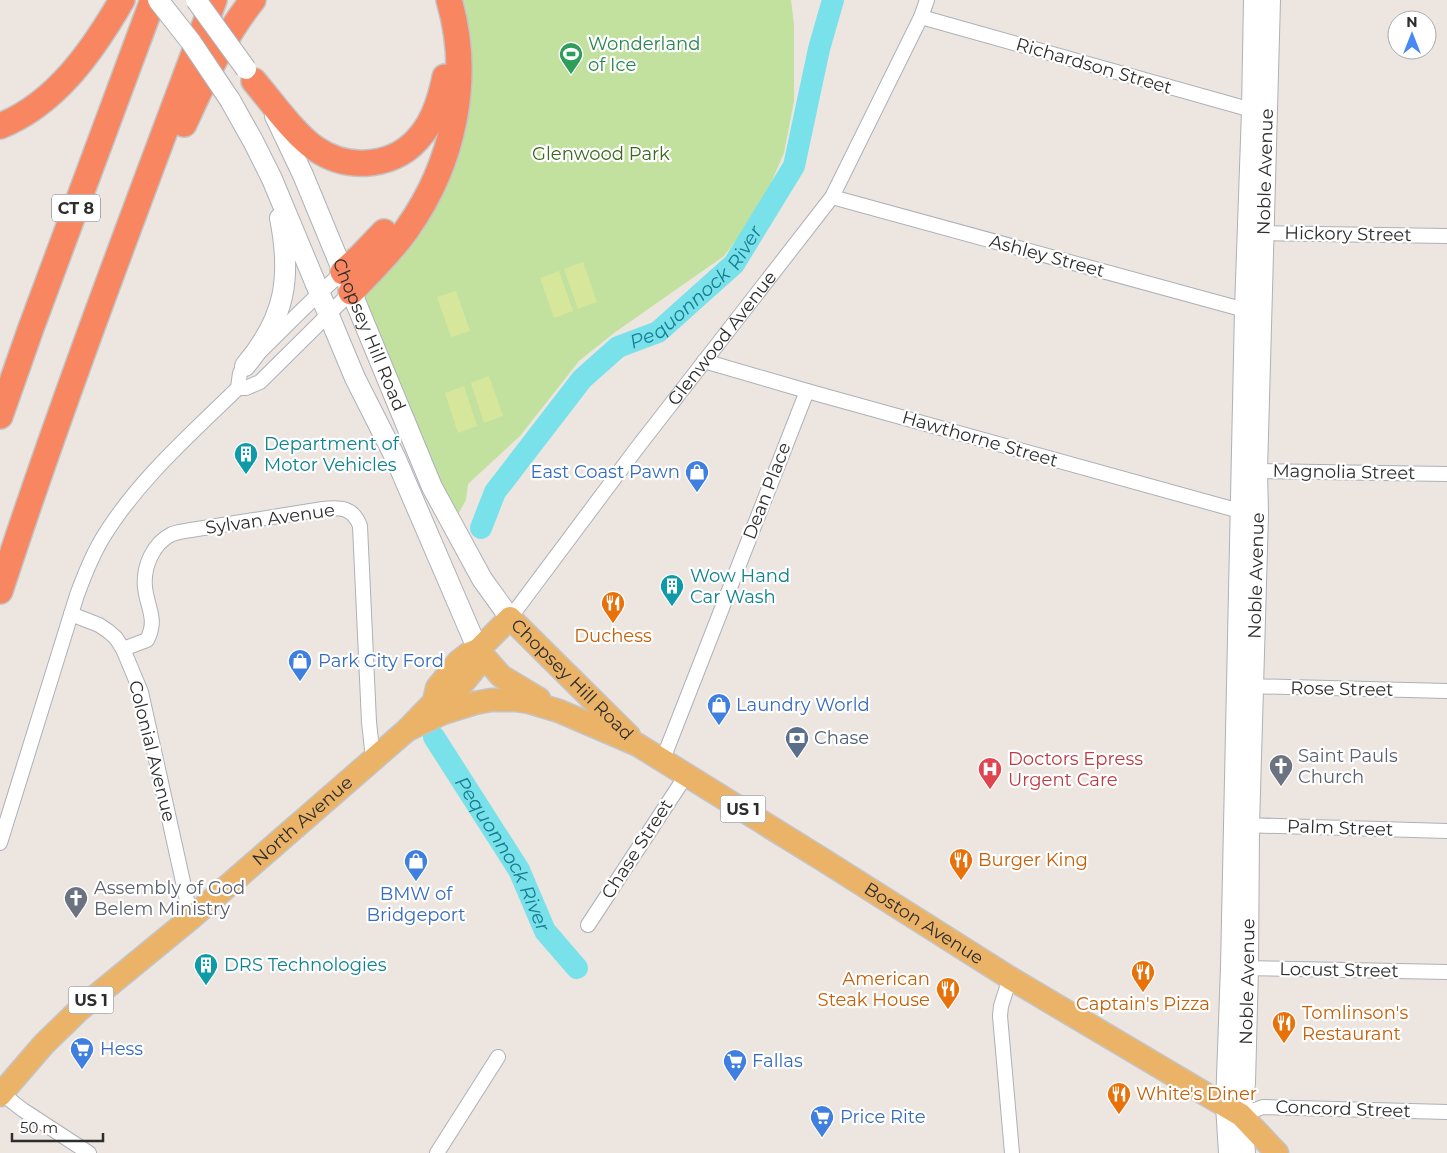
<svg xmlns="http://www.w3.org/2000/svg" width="1447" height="1153" viewBox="0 0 1447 1153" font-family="Montserrat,sans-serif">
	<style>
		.green { fill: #c2e19f }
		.pitch { fill: #d6e79c }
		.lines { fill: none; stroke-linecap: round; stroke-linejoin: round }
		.river { stroke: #79e1ea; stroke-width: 22 }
		.minor-casing { stroke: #adb1b8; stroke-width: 16 }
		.secondary-casing { stroke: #adb1b8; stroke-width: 22 }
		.primary-casing { stroke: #c4c4c4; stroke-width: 25 }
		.motorway-casing { stroke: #c4c4c4; stroke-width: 28 }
		.minor { stroke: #fff; stroke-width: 14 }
		.secondary { stroke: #fff; stroke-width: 20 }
		.primary { stroke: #ebb368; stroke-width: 22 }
		.motorway { stroke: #f78661; stroke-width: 25 }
		.secondary-bridge-casing { stroke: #adb1b8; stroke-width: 22; stroke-linecap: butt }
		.secondary-bridge { stroke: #fff; stroke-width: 20 }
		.labels { text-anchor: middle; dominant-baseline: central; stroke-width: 4.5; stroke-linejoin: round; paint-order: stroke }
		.shield { fill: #fff; stroke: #6c6c6c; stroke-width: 1 }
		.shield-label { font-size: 16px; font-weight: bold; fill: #2d2d2d }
		.leisure-label { font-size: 18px; fill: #27864d; stroke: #fff; text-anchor: start }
		.street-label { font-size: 18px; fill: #2d2d2d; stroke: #fff }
		.park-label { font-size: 18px; fill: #3b681e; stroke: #fff }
		.culture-label { font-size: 18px; fill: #0d838f; stroke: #fff; text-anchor: start }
		.shop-label { font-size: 18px; fill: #366cbe; stroke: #fff; text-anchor: start }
		.food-label { font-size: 18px; fill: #c56008; stroke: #fff; text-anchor: start }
		.service-label { font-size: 18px; fill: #4e5e75; stroke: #fff; text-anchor: start }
		.worship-label { font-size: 18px; fill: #5b616d; stroke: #fff; text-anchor: start }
		.health-label { font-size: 18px; fill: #be3a42; stroke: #fff; text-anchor: start }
		.water-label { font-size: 19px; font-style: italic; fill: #147e92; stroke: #fff }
	</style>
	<rect width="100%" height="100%" fill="#ede5e0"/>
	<!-- green -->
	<polygon class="green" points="460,0 791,0 794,25 794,101 784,153 759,210 724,256 614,333 579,361 520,436 468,484 466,500 457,516 442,483 370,340 346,282 389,240 426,182 451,120"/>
	<!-- pitch -->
	<g class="pitch">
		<polygon points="583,262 597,302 578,309 564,269"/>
		<polygon points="559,271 573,311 554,318 540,278"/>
		<polygon points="456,291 470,331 451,337 437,297"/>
		<polygon points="489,376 503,416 484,423 471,383"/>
		<polygon points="464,386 477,426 458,433 445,393"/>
	</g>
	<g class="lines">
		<!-- river -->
		<g class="river">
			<path id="s1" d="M481,528L495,492L582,379L618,347L658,332L734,264L794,166L819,49L833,0"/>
			<path id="s2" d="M434,737L519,870L545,931L577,968"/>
		</g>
		<!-- minor casing -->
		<g class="minor-casing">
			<g id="minor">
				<polyline points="921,17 1259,112"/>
				<polyline points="832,197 1245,310 1253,311"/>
				<polyline points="1256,233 1447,236"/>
				<polyline points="704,361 807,391 1247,513"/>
				<polyline points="238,388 246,388 260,382 351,292"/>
				<polyline points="1250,471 1447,474"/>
				<polyline points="71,614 99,625 108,631 116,638 123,649 141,692 191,918"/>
				<path id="s3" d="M510,618L637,448L832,197L921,17L927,0"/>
				<path d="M123,649L147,640C158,619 147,608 145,587C143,567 153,543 172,534C178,532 184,531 191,530L323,509C340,507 353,507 360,526L369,722L373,759"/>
				<polyline points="1245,686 1447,691"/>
				<polyline points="663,759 807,391"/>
				<polyline points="1242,825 1447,831"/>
				<path d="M0,843L77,595C84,576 92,556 102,539C137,481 190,435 238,388L240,373L245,366C278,335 308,302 343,272"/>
				<polyline points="588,925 687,774"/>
				<polyline points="1240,968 1447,972"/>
				<polyline points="1010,978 1001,1006 1000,1016 1012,1153"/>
				<polyline points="0,1090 1,1093 23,1110 89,1153"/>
				<polyline points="1241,1115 1263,1107 1447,1112"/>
				<polyline points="437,1153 498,1057"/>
			</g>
		</g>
		<!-- secondary casing -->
		<g class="secondary-casing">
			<g id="secondary">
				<polyline points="230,100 253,141 272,179 355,378 395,457 478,650"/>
				<path id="s4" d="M275,116L303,175L432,487L482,579L510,618"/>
				<path d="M245,366C285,318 292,279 280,218"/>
				<polyline points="1229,1153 1226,1105 1231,967 1245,310 1252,111 1254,0"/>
				<path id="s5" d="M1245,1153L1241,1115L1245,1083L1248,968L1249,826L1258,514L1257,471L1270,0"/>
			</g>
		</g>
		<!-- primary casing -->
		<g class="primary-casing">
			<g id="primary">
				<polyline points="478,650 501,676 539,699"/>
				<path id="s6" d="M434,702L437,688L459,661L468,654L478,650L510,618L629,736"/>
				<path id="s7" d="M407,730L443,713L475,703L491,700H515L529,702L559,711L638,745L825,861L1010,978L1241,1115L1277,1153"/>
				<path id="s8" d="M0,1095L44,1044L79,1010L191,918L407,730L434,702L444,700L453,695L476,667L478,650"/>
			</g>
		</g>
		<!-- motorway casing -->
		<g class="motorway-casing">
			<g id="motorway">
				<path d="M254,81C271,101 295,135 316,149C350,172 397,167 422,134C435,118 441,97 445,77"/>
				<path d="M184,124C204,81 223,37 253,0"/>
				<path d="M0,126C56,104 93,50 122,0"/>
				<polyline points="343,272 361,256 384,232"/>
				<path d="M351,292C370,272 391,252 407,229C454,163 472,78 449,0"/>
				<polyline points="0,416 31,328 153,0"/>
				<path d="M0,591C65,392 141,196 214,0"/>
			</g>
		</g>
		<!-- minor -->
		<use href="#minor" class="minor"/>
		<!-- secondary -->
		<use href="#secondary" class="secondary"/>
		<!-- primary -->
		<use href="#primary" class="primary"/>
		<!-- motorway -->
		<use href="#motorway" class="motorway"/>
		<!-- secondary-bridge casing -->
		<g class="secondary-bridge-casing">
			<g id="secondary-bridge">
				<polyline points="158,0 191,42 230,100"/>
				<polyline points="196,0 246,69"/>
			</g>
		</g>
		<!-- secondary-bridge -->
		<use href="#secondary-bridge" class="secondary-bridge"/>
	</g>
	<!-- icons -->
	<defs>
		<g id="stadium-pin" transform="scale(1.25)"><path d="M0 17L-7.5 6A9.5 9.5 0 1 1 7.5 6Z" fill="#2e9e5b" stroke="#fff"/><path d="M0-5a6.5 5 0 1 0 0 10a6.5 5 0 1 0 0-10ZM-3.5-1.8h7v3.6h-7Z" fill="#fff"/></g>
		<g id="building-pin" transform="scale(1.25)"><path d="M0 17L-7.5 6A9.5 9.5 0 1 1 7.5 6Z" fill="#0f9aa8" stroke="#fff"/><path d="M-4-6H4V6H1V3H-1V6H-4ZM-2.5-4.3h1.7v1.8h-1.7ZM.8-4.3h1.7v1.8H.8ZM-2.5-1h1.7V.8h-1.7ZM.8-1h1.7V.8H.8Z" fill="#fff"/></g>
		<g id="shop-pin" transform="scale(1.25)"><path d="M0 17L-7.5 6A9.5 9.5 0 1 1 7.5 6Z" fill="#3f7fe0" stroke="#fff"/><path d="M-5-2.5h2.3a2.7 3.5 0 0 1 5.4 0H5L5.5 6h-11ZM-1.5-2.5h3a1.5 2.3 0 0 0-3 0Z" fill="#fff"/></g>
		<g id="restaurant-pin" transform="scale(1.25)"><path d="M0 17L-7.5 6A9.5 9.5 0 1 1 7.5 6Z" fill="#e8710a" stroke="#fff"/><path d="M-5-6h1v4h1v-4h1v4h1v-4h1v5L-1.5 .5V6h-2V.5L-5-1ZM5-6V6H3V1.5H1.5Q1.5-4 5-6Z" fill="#fff"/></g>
		<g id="bank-pin" transform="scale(1.25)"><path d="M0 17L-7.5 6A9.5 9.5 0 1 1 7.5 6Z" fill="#5c6f8a" stroke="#fff"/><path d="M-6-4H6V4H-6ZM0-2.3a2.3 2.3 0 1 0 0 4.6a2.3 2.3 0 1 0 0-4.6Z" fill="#fff"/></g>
		<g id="church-pin" transform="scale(1.25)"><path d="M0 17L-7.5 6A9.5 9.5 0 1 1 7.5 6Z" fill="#6b7280" stroke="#fff"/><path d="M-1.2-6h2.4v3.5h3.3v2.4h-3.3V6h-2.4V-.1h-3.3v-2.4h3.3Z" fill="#fff"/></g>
		<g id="hospital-pin" transform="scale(1.25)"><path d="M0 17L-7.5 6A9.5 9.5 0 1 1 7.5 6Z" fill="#e0444e" stroke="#fff"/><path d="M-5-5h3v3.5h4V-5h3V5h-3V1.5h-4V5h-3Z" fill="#fff"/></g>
		<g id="supermarket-pin" transform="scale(1.25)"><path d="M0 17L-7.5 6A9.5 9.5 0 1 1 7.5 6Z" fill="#3f7fe0" stroke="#fff"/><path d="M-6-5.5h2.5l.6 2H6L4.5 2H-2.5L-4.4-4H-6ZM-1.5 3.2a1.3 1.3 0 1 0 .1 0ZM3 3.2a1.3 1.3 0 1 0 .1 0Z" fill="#fff"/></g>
	</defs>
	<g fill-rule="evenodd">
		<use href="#stadium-pin" x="571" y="54"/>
		<use href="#building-pin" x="246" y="454"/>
		<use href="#shop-pin" x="697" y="472"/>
		<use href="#building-pin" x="672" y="586"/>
		<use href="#restaurant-pin" x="613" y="603"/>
		<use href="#shop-pin" x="300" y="661"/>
		<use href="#shop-pin" x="719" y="705"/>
		<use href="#bank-pin" x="797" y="738"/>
		<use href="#church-pin" x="1281" y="766"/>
		<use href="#hospital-pin" x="990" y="769"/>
		<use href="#restaurant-pin" x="961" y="860"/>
		<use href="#shop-pin" x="416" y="861"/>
		<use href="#church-pin" x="76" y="898"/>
		<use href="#building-pin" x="206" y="965"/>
		<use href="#restaurant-pin" x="1143" y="972"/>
		<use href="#restaurant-pin" x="948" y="989"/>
		<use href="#restaurant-pin" x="1284" y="1023"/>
		<use href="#supermarket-pin" x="82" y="1049"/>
		<use href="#supermarket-pin" x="735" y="1061"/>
		<use href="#restaurant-pin" x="1119" y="1094"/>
		<use href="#supermarket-pin" x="822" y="1117"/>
	</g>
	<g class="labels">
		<!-- shield labels -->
		<g class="shield">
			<rect x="52" y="194.5" width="48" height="27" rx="4"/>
			<rect x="720.5" y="795.5" width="45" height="27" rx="4"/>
			<rect x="68.5" y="986.5" width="45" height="27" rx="4"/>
		</g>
		<g class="shield-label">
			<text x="76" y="208">CT 8</text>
			<text x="743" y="809">US 1</text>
			<text x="91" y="1000">US 1</text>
		</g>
		<!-- leisure labels -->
		<g class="leisure-label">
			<text x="588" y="44">Wonderland<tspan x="588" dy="21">of Ice</tspan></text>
		</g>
		<!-- street labels -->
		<g class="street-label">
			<text transform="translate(1094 66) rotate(16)">Richardson Street</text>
			<text stroke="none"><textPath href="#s5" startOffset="982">Noble Avenue</textPath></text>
			<text transform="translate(1348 234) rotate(1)">Hickory Street</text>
			<text transform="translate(1047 256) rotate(15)">Ashley Street</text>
			<text stroke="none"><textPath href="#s4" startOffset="238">Chopsey Hill Road</textPath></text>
			<text stroke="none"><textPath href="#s3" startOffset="351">Glenwood Avenue</textPath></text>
			<text transform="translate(980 439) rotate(16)">Hawthorne Street</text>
			<text transform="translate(1344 472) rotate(1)">Magnolia Street</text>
			<text transform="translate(767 491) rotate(-69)">Dean Place</text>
			<text transform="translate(270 519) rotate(-8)">Sylvan Avenue</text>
			<text stroke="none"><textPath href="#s5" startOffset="578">Noble Avenue</textPath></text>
			<text stroke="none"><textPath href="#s6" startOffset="204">Chopsey Hill Road</textPath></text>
			<text transform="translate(1342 689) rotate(1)">Rose Street</text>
			<text transform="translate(152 751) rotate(76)">Colonial Avenue</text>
			<text stroke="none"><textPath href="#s8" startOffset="409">North Avenue</textPath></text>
			<text transform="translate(1340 828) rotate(2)">Palm Street</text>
			<text transform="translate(637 849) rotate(-57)">Chase Street</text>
			<text stroke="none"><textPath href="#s7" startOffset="582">Boston Avenue</textPath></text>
			<text transform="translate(1339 970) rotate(1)">Locust Street</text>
			<text stroke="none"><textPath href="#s5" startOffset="172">Noble Avenue</textPath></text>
			<text transform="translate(1343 1109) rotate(2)">Concord Street</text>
		</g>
		<!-- park labels -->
		<g class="park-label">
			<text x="601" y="154">Glenwood Park</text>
		</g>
		<!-- culture labels -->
		<g class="culture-label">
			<text x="264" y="444">Department of<tspan x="264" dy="21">Motor Vehicles</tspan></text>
			<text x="690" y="576">Wow Hand<tspan x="690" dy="21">Car Wash</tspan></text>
			<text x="224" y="965">DRS Technologies</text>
		</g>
		<!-- shop labels -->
		<g class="shop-label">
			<text x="680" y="472" text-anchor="end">East Coast Pawn</text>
			<text x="318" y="661">Park City Ford</text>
			<text x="736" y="705">Laundry World</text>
			<text x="416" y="894" text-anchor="middle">BMW of<tspan x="416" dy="21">Bridgeport</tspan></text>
			<text x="100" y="1049">Hess</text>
			<text x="752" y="1061">Fallas</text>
			<text x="840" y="1117">Price Rite</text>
		</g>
		<!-- food labels -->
		<g class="food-label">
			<text x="613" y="636" text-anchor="middle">Duchess</text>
			<text x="978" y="860">Burger King</text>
			<text x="930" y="979" text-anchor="end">American<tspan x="930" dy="21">Steak House</tspan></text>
			<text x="1143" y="1004" text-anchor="middle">Captain's Pizza</text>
			<text x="1302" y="1013">Tomlinson's<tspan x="1302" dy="21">Restaurant</tspan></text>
			<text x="1136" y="1094">White's Diner</text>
		</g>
		<!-- service labels -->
		<g class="service-label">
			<text x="814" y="738">Chase</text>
		</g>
		<!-- worship labels -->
		<g class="worship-label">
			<text x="1298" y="756">Saint Pauls<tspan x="1298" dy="21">Church</tspan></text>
			<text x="94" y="888">Assembly of God<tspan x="94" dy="21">Belem Ministry</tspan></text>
		</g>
		<!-- health labels -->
		<g class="health-label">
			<text x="1008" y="759">Doctors Epress<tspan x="1008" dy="21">Urgent Care</tspan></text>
		</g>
		<!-- water labels -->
		<g class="water-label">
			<text stroke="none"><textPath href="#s1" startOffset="330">Pequonnock River</textPath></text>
			<text stroke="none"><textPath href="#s2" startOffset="136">Pequonnock River</textPath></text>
		</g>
	</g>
	<!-- north arrow -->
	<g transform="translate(1412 35)"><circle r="24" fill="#ffffff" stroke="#ababab"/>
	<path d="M0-4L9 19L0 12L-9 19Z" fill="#4888f2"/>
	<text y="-8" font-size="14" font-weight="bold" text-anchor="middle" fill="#2d2d2d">N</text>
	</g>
	<!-- scale -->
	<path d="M12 1133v8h91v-8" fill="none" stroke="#2d2d2d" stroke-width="2.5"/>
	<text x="20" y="1133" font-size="15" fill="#2d2d2d" stroke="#ffffff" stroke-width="4" paint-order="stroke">50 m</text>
</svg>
